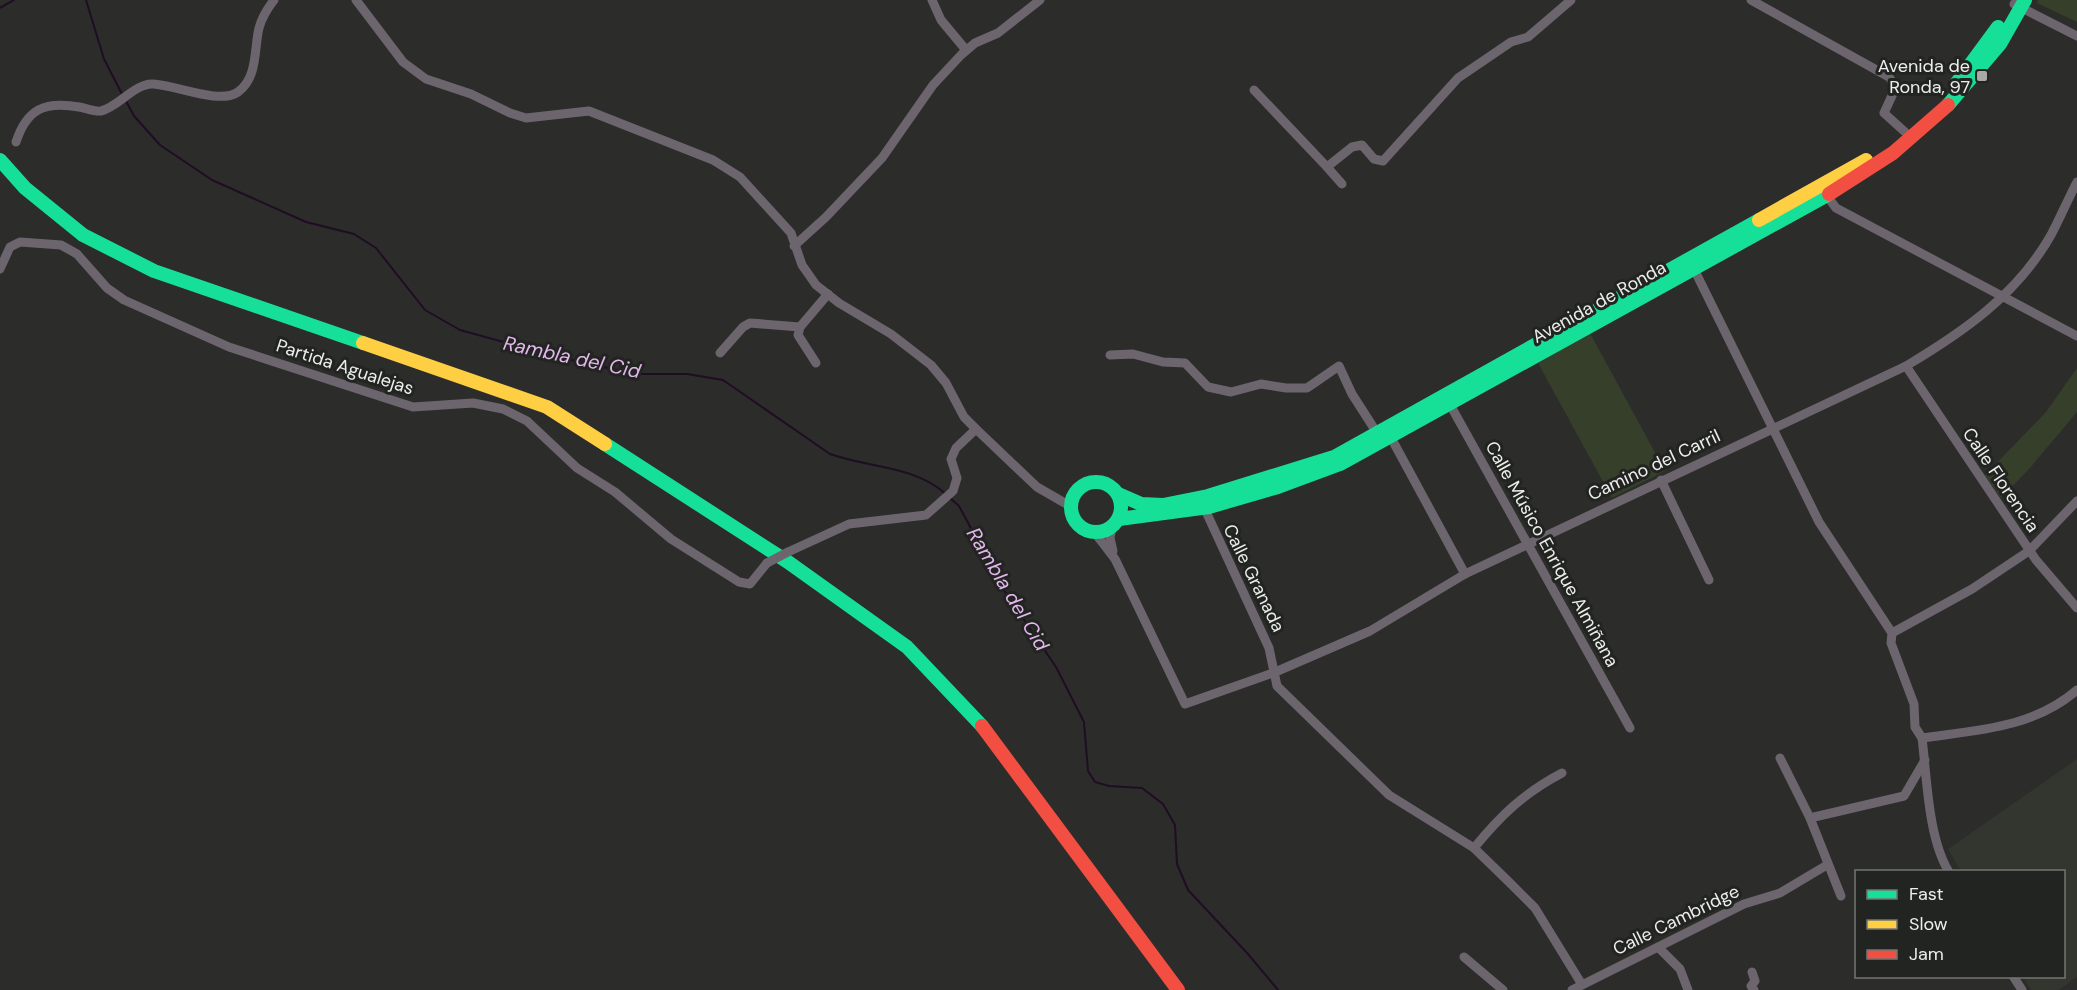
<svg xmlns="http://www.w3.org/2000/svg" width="2077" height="990" viewBox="0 0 2077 990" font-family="'DM Sans',sans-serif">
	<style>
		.built { fill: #32362e }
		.green { fill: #363f2a }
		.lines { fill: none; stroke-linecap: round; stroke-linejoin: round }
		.stream { stroke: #200d24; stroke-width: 2 }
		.street { stroke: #6d656e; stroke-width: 9 }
		.fast { stroke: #16e098; stroke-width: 14 }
		.slow { stroke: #ffcf43; stroke-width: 14 }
		.jam { stroke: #f24e42; stroke-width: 14 }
		.street-bridge { stroke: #6d656e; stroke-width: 9 }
		.poi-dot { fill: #a9aaa8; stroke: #222421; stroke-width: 2 }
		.labels { text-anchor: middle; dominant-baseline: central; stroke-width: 6; stroke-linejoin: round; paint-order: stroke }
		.poi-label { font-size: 18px; fill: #edeeec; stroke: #222421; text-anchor: end }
		.street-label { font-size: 18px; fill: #edeeec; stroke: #222421 }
		.water-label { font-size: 20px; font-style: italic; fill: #e3b7ec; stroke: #222421 }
	</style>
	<rect width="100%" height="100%" fill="#2c2c2b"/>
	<!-- built -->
	<polygon class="built" points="2077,759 2077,977 2059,990 2031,990 2023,977 2064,976 2064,872 1961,871 1948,849"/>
	<!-- green -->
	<g class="green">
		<polygon points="2038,0 2077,0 2077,22 2037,3"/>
		<polygon points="1590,333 1665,471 1612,498 1538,363"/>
		<polygon points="2077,368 2077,412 2030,468 2001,498 1985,475 2046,412"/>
	</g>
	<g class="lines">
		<!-- stream -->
		<g class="stream">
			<polyline points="86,0 104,59 122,94"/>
			<polyline points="0,8 14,0"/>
			<path d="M125,99L134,116L160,145L212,180L306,222L354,234L376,248L425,310L460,330L558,357L635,374H687L723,380L830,454C869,468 913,465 946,494"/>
			<polyline points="950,498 959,506 1005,592 1056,667 1084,722 1088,771 1095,782 1109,786 1142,788 1163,804 1175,825 1177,864 1188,890 1248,954 1278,990"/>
		</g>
		<!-- street -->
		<g class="street">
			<polyline points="356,0 403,62 426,79 471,94 510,113 526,118 589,111 713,160 740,177 791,233 802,265 816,285 839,303 891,334 931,365 946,383 964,417 976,429"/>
			<polyline points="932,0 941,20 966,50"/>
			<polyline points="1751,0 1889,77 1896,87 1884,113 1905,132"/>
			<polyline points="2014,4 2077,36"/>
			<polyline points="1254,90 1327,167"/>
			<path d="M16,142C27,109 44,101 79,107C85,108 95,112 101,111C118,107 135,83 153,84C175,85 220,105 238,92C258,78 254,48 259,28C262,17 267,9 274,0"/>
			<polyline points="1342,184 1327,167 1352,147 1362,145 1374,159 1383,161 1458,78 1511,42 1528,37 1571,0"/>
			<polyline points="1825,193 1836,208 2077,336"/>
			<polyline points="794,246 826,217 882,158 933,85 961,55 975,43 998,33 1040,0"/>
			<path d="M1692,265L1819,522L1892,633L1891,643L1914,704L1915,727L1922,738C1927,778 1928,838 1949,872"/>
			<polyline points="0,269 10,247 20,242 61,245 77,254 107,288 124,300 229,347 413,407 473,403 503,409 527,421 577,468 615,492 671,539 739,582 750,584 767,563"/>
			<polyline points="800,327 798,335 816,363"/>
			<polyline points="720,353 743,327 750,323 800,327 828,294"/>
			<polyline points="1110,355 1133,354 1163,362 1185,363 1208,387 1231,392 1261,384 1286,388 1307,388 1339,366 1352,394 1377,433"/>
			<polyline points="1906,366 2036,560 2077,608"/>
			<polyline points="1448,401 1630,728"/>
			<polyline points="1389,434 1465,574"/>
			<polyline points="1661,480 1709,580"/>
			<polyline points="1202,503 1269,648 1277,686 1389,795 1474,848 1509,882 1535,908 1581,983"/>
			<polyline points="1112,527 1110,538 1113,551"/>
			<path d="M1095,533L1115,559L1185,704L1273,673L1370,631L1465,574L1906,366C1963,332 2017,295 2051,235C2060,218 2068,199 2077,182"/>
			<polyline points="788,552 849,524 926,515 953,491 957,478 951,459 956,448 976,429 1037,487 1070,506"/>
			<polyline points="1892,633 1972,589 2029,551 2077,501"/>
			<path d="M1922,738C1978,730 2033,728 2077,690"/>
			<polyline points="1780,758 1810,818 1841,896"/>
			<polyline points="1810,818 1904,796 1925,760"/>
			<path d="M1474,848C1501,815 1524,793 1562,773"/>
			<polyline points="1659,948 1680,969 1688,990"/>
			<polyline points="1464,957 1503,990"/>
			<polyline points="1752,972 1755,981 1751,986 1754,990"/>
			<polyline points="2013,976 2022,990"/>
			<polyline points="1572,990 1744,904 1780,893 1827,865"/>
		</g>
		<!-- fast -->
		<g class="fast">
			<polyline points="1956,84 1998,27"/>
			<polyline points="1948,105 2000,44 2025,0"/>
			<polyline points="0,160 25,188 83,235 154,271 363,343"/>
			<polyline points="605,444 788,562 907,647 982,726"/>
			<circle cx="1096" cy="507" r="25"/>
			<polyline points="1118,494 1141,504 1163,505 1208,496 1334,457 1759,220"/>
			<polyline points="1119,519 1209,507 1278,487 1340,464 1829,194"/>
		</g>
		<!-- slow -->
		<g class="slow">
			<polyline points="1759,220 1866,160"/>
			<polyline points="363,343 547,407 605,444"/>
		</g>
		<!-- jam -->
		<g class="jam">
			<polyline points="1829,194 1893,153 1948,105"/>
			<polyline points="982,726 1178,990"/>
		</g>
		<!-- street-bridge -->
		<polyline class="street-bridge" points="767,563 788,552"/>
	</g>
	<!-- markers -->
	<rect class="poi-dot" x="1976" y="70" width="12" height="12" rx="3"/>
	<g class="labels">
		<!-- poi labels -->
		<g class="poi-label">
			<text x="1970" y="66">Avenida de<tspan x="1970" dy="21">Ronda, 97</tspan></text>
		</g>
		<!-- street labels -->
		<g class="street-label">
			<text transform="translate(1599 302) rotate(-29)">Avenida de Ronda</text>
			<text transform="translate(345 367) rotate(18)">Partida Agualejas</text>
			<text transform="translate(1654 465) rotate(-25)">Camino del Carril</text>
			<text transform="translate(2001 480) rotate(56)">Calle Florencia</text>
			<text transform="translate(1552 554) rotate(61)">Calle Músico Enrique Almiñana</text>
			<text transform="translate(1254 578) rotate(64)">Calle Granada</text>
			<text transform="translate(1676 920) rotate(-26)">Calle Cambridge</text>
		</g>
		<!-- water labels -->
		<g class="water-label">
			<text transform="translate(572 357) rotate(12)">Rambla del Cid</text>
			<text transform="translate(1008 589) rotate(59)">Rambla del Cid</text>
		</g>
	</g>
	<!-- legend -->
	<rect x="1855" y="870" width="210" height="108" fill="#222421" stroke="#737572" stroke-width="1.5"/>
	<rect x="1867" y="890" width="30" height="9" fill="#16e098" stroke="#737572" stroke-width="1.5"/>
	<text x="1909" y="900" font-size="18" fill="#edeeec">Fast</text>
	<rect x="1867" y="920" width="30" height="9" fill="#ffcf43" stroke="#737572" stroke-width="1.5"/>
	<text x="1909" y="930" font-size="18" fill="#edeeec">Slow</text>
	<rect x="1867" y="950" width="30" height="9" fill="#f24e42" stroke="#737572" stroke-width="1.5"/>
	<text x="1909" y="960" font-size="18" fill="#edeeec">Jam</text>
</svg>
